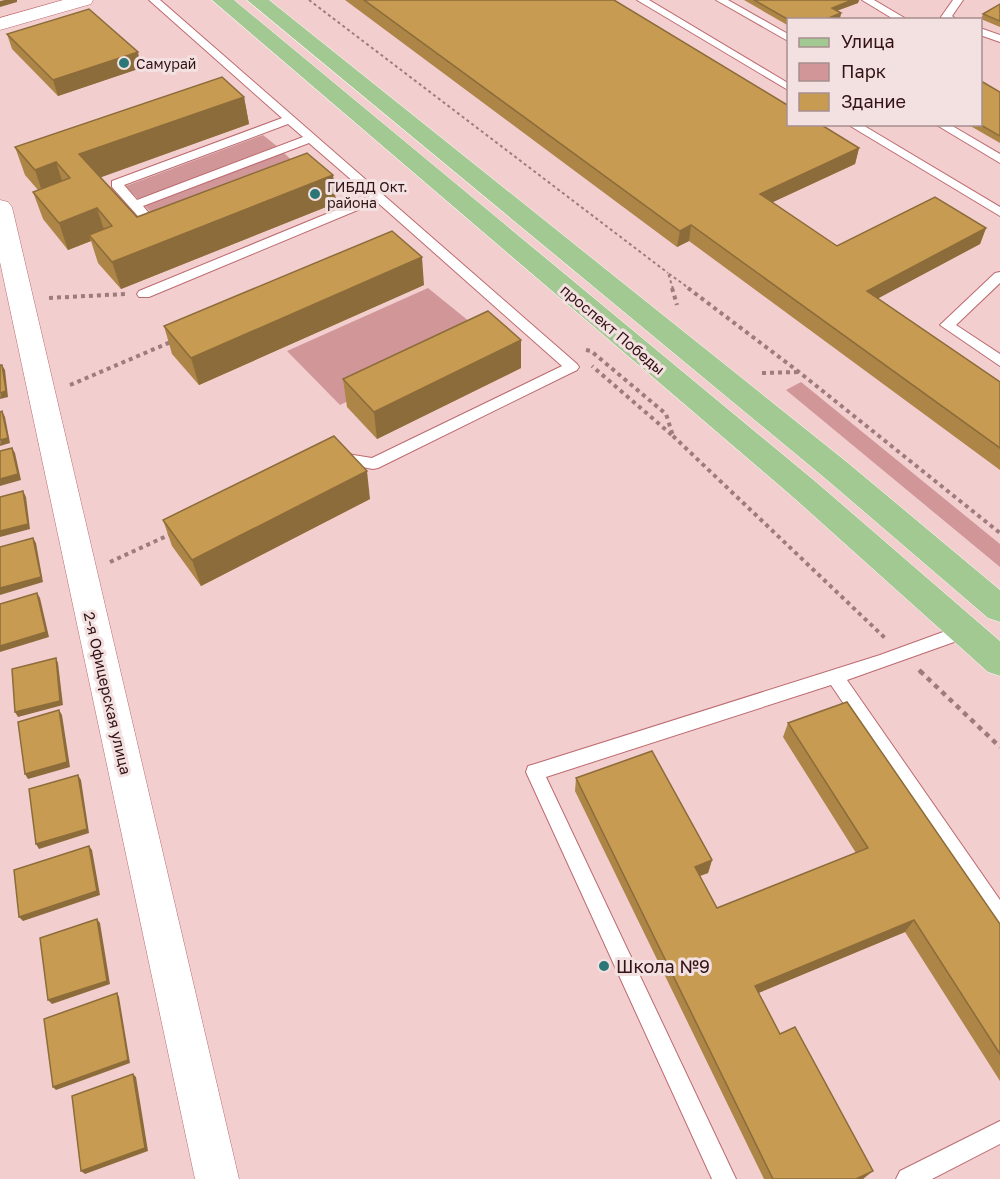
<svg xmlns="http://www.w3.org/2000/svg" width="1000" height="1179" viewBox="0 0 1000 1179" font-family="'Golos Text',sans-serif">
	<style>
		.green { fill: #d19798 }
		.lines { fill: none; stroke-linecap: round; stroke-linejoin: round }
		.service-casing { stroke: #bc6a6f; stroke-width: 2 }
		.minor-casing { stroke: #bc6a6f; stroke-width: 1 }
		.primary-casing { stroke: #fff; stroke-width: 1 }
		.path-far2 { stroke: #9e7b7c; stroke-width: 2; stroke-dasharray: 3 3; stroke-linecap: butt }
		.path-far1 { stroke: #9e7b7c; stroke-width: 4; stroke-dasharray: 4 4; stroke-linecap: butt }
		.path { stroke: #9e7b7c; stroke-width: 4.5; stroke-dasharray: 5 5; stroke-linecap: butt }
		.service { fill: #fff; fill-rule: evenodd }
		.minor { fill: #fff; fill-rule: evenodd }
		.primary { fill: #a3c993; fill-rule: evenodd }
		.wall { fill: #ac8547 }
		.shaded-wall { fill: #8c6c3a }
		.building { fill: #c89b53; stroke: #8c6c3a; stroke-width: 1.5 }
		.poi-dot { fill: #2b7677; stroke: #f3e0e0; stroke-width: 2 }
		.labels { text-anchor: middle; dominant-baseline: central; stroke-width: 6; stroke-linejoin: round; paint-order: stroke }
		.far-poi-label { font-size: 14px; fill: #321215; stroke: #f3e0e0; text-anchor: start }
		.street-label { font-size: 15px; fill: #321215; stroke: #f3e0e0 }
		.near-poi-label { font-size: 18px; fill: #321215; stroke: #f3e0e0; text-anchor: start }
	</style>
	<rect width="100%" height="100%" fill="#f3cece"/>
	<!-- green -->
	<g class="green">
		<polygon points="263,135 278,147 139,200 126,186"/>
		<polygon points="284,153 299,167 159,221 145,206"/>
		<polygon points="428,288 486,335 340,405 287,351"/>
		<polygon points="801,382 1000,544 1000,567 786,390"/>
	</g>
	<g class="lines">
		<!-- service casing -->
		<g class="service-casing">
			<g id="service">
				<path d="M149,0H160L577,364L579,367L577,370L378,468L373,469L330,461L327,457L330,453L335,452L372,458L562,366L377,202L149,297H139L137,294L139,291L370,196L309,143L143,206L163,230L157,234L153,233L112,187V181L282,118ZM288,124L303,137L137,200L124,185Z"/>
				<polygon points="637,0 649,0 788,83 788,90"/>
				<polygon points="716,0 728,0 788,34 788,41"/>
				<polygon points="862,0 874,0 908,20 895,20"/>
				<polygon points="953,0 963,0 952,16 957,20 942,19 941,17"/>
				<polygon points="980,28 1000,35 1000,42 980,35"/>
				<polygon points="847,124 861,124 1000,207 1000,216"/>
				<polygon points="935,124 949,124 1000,154 1000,163"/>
				<polygon points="1000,272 1000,283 956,325 1000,354 1000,366 940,325 995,273"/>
				<polygon points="965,624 971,626 973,631 971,636 847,680 1000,900 1000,927 993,924 831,685 546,777 736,1179 712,1179 526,772 528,766 535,764 880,655"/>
				<polygon points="1000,1121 1000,1144 932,1179 896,1179 900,1171"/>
			</g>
		</g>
		<!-- minor casing -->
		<g class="minor-casing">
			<g id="minor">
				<polygon points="63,0 93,0 91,4 0,30 0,18"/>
				<polygon points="0,200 8,202 12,207 239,1179 195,1179 0,262"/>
			</g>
		</g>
		<!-- primary casing -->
		<g class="primary-casing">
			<g id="primary">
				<polygon points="212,0 234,0 816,482 1000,641 1000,676 988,672 794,498"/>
				<polygon points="247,0 269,0 848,463 1000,590 1000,622 988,618 826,479"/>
			</g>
		</g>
		<!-- path-far2 -->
		<g class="path-far2">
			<polyline points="309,0 668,273"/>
			<polyline points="673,289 668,273 690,289"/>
		</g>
		<!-- path-far1 -->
		<g class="path-far1">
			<polyline points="672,288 677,305"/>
			<polyline points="688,288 799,372 1000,533"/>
			<polyline points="49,298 125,294"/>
			<polyline points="586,350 591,351 666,414 673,436 592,366"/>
			<polyline points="762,373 799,372"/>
			<polyline points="70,385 173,341"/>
			<polyline points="673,436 885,638"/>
			<polyline points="110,562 171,534"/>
			<polyline points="919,670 921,672"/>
		</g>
		<!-- path -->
		<polyline class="path" points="920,671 1000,747"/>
		<!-- service -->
		<use href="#service" class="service"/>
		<!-- minor -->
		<use href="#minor" class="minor"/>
		<!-- primary -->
		<use href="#primary" class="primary"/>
	</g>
	<!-- wall -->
	<g class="wall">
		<polygon points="345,0 614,0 859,148 855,164 772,202 837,246 986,228 980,244 878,298 1000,382 1000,470 689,241 677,247"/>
		<polygon points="744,0 859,0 858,3 837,11 841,13 840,18 836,20 789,20 789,26"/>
		<polygon points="1000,4 1000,27 981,19 983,14"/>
		<polygon points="7,34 141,68 58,96 12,49"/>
		<polygon points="1000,92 1000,143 967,124 981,124"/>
		<polygon points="244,97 249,124 100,177 137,217 333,175 336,203 121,289 98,263 91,241 68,250 43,219 33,192 38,190 25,175 15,147"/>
		<polygon points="424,285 199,385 172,354 164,326"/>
		<polygon points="521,368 377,439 347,407 343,379"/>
		<polygon points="370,499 201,586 172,546 163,520"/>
		<polygon points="788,723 1000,924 1000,1081 905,932 758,993 780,1034 864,1178 863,1179 764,1179 575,791 576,778 712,860 708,873 700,876 717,908 856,853 783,737"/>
	</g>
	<!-- shaded-wall -->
	<g class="shaded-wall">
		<polygon points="5,0 17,0 17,2 0,7 0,1"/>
		<polygon points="852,0 859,0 858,3 830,13 832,8"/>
		<polygon points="841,13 840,18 836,20 824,20"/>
		<polygon points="138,52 141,68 58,96 53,80"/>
		<polygon points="244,97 249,124 88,182 79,154"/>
		<polygon points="859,148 855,164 756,210 760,194"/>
		<polygon points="56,162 65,190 44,197 35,170"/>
		<polygon points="333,175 336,203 121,289 112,262"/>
		<polygon points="97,208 106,236 89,235 91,241 68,250 59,223"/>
		<polygon points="691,225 689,241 677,247 680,231"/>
		<polygon points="986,228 980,244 862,307 867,291"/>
		<polygon points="422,257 424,285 199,385 191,358"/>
		<polygon points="521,340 521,368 377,439 374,412"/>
		<polygon points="2,365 5,370 8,397 0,399"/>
		<polygon points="2,411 5,417 10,443 0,446"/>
		<polygon points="12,448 15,453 21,480 0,486 0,479"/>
		<polygon points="367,471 370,499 201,586 192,560"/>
		<polygon points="23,491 26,497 30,529 0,537 0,531"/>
		<polygon points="33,538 36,543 43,582 0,595 0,588"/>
		<polygon points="37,593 40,598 49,637 0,652 0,646"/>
		<polygon points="56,658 58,663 63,705 18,717 15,712"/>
		<polygon points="59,710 62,715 70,767 28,779 25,774"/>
		<polygon points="78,775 81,780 89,833 39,849 36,844"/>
		<polygon points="89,846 92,850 100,895 23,921 19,917"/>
		<polygon points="712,860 708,873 691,879 695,867"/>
		<polygon points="97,919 100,923 110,984 52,1004 48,1000"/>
		<polygon points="914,920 905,932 749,997 755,986"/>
		<polygon points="117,993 119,997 130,1063 56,1090 53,1087"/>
		<polygon points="133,1074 136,1077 148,1151 85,1174 81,1171"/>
		<polygon points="873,1171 863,1179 856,1179"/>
	</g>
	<!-- building -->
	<g class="building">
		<polygon points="364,0 614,0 789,106 789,124 820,124 859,148 760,194 837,246 935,197 986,228 867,291 1000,382 1000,448 691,225 680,231"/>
		<polygon points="754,0 852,0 832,8 841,13 824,20 789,20"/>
		<polygon points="1000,4 1000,21 983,14"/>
		<polygon points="89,9 138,52 53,80 7,34"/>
		<polygon points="222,77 244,97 79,154 137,217 307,153 333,175 112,262 89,235 112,226 97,208 59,223 33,192 70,178 56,162 35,170 15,147"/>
		<polygon points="981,81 1000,92 1000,136 979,124 981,124"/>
		<polygon points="392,231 422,257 191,358 164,326"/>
		<polygon points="488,311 521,340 374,412 343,379"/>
		<polygon points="0,365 2,365 6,391 0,393"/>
		<polygon points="2,411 8,438 0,440 0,412"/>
		<polygon points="334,436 367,471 192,560 163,520"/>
		<polygon points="12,448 18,474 0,479 0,451"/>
		<polygon points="23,491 28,524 0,531 0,497"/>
		<polygon points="33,538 41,577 0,588 0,547"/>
		<polygon points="37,593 46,632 0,646 0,604"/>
		<polygon points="56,658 60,701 15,712 12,669"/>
		<polygon points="847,702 1000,924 1000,1054 914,920 755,986 780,1034 795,1027 873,1171 856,1179 773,1179 576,778 652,751 712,860 695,867 717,908 868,848 788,723"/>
		<polygon points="59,710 67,762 25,774 18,722"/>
		<polygon points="78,775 87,829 36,844 29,789"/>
		<polygon points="89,846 97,891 19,917 14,870"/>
		<polygon points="97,919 107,981 48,1000 40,938"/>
		<polygon points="117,993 128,1060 53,1087 44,1019"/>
		<polygon points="133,1074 145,1148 81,1171 72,1096"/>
	</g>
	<!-- markers -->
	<g class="poi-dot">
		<circle cx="124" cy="63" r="6"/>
		<circle cx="315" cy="194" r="6"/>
		<circle cx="604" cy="966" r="6"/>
	</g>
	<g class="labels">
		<!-- far-poi labels -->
		<g class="far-poi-label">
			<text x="136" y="63">Самурай</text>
			<text x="327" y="186">ГИБДД Окт.<tspan x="327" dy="16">района</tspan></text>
		</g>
		<!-- street labels -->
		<g class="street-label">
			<text transform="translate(613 329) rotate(40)">проспект Победы</text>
			<text transform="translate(108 693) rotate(77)">2-я Офицерская улица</text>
		</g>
		<!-- near-poi labels -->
		<g class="near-poi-label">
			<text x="616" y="966">Школа №9</text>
		</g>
	</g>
	<!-- legend -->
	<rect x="787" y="18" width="195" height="108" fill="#f3e0e0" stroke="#a68e8f" stroke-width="1.5"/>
	<rect x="799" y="38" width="30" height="9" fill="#a3c993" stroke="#a68e8f" stroke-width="1.5"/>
	<text x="841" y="48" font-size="18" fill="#321215">Улица</text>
	<rect x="799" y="63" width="30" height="18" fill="#d19798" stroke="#a68e8f" stroke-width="1.5"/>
	<text x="841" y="78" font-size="18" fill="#321215">Парк</text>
	<rect x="799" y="93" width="30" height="18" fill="#c89b53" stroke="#a68e8f" stroke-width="1.5"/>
	<text x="841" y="108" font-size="18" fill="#321215">Здание</text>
</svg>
